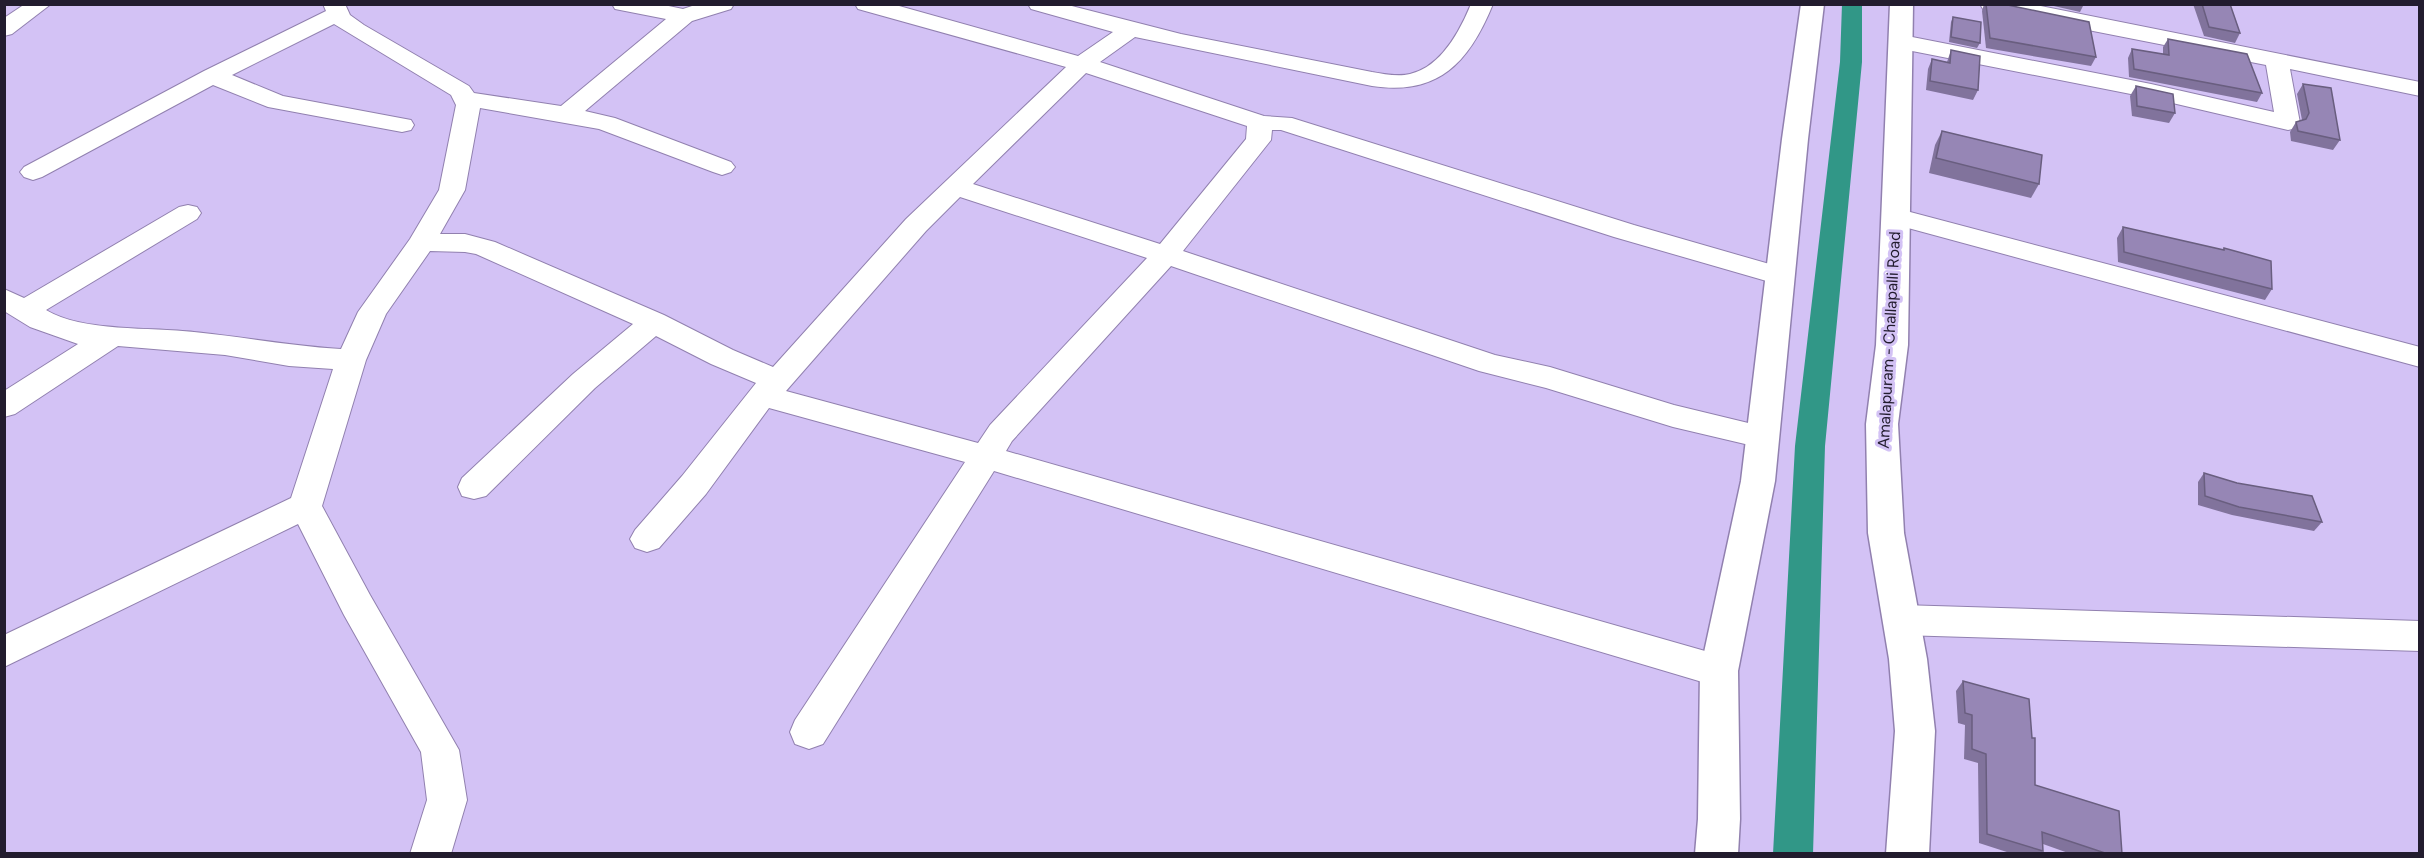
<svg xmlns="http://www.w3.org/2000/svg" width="2424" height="858" viewBox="0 0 2424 858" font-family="Figtree,sans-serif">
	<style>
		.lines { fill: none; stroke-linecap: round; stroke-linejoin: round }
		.canal { fill: #319787; fill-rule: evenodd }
		.street-casing { stroke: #9180af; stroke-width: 2 }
		.secondary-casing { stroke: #9180af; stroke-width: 3 }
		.primary-casing { stroke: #9180af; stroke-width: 3 }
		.street { fill: #fff; fill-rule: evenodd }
		.secondary { fill: #fff; fill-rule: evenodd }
		.primary { fill: #fff; fill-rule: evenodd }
		.wall { fill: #81739c }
		.building { fill: #9686b5; stroke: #695e7f; stroke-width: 1.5 }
		.labels { text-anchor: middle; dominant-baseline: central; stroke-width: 6; stroke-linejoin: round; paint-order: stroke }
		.street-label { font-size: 16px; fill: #221c2e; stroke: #d3c2f5 }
	</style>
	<rect width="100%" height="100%" fill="#d3c2f5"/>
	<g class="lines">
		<!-- canal -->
		<polygon class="canal" points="1842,4 1862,4 1862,62 1825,446 1813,854 1773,854 1795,446 1840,62"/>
		<!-- street casing -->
		<g class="street-casing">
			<g id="street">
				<polygon points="25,4 51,4 12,34 4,36 4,18"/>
				<path d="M323,4H345L350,15L364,25L469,86L474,93L561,106L666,19L615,9L612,4H659L683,9L698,4H734L731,9L692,21L585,111L615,118L731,162L735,167L731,172L722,175L713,172L599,129L480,108L465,190L440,234H465L495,242L664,315L733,350L773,367L906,219L1066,67L858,9L855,4H892L1078,56L1113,32L1031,9L1028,4H1064L1181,34L1372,72C1384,74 1398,77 1410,74C1441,67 1460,31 1471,4H1493C1469,63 1438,96 1372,86L1135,37L1100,62L1264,116L1292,118L1634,225L1790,270L1794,276L1790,282L1780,285L1770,282L1614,237L1281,130H1272L1271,140L1267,145L1183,251L1495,355L1550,367L1674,405L1773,429L1778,437L1773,445L1762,448L1673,427L1546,388L1479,371L1171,266L1012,441L1006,451L1719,655L1732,660L1737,671L1732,682L1719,687L994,471L823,744L809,749L795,744L790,732L795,720L965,462L769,408L706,494L659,548L647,552L635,548L630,539L635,530L682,476L756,383L711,364L656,336L595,388L486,496L474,499L462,496L458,487L462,478L573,374L633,324L476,254L465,252L430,251L386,314L366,360L322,506L370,595L459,750L467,800L451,854H410L427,800L421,752L344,615L298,524L4,667V635L291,498L333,369L289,366L225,355L118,346L15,414L4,417V391L78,344L30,327L4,311V289L24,298L179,207L188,205L197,207L201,213L197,219L46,310C82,332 151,327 194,332C244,337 292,346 341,349L358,312L410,239L439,190L456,105L451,95L334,24L232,75L283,96L411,120L414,125L411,130L402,132L268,107L213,85L42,177L33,180L24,177L20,172L24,167L204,71L326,11ZM1086,73L1247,126L1246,139L1160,244L973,184ZM960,197L1147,258L990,425L978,443L786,391L926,231Z"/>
				<polygon points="1980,4 2031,4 2420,82 2420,96 2290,69 2300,123 2297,128 2288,130 2151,98 1902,49 1894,47 1891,42 1894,37 1902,35 2151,84 2274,112 2266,65 1991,11 1983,9"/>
				<polygon points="1895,208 2420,347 2420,367 1886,222 1882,216 1886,210"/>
				<polygon points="1901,605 2420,621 2420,651 1901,635 1888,630 1883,620 1888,610"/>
			</g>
		</g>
		<!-- secondary casing -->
		<g class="secondary-casing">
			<polygon id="secondary" points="1801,4 1824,4 1808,139 1775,481 1738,671 1740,819 1738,854 1695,854 1698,819 1700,671 1741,481 1782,139"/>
		</g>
		<!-- primary casing -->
		<g class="primary-casing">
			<polygon id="primary" points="1890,4 1913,4 1908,345 1898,424 1904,533 1927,659 1935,731 1929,854 1886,854 1895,731 1889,659 1868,533 1866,424 1876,345"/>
		</g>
		<!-- street -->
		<use href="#street" class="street"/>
		<!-- secondary -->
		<use href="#secondary" class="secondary"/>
		<!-- primary -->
		<use href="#primary" class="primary"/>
	</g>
	<!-- wall -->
	<g class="wall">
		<polygon points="1984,4 2003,4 2096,57 2091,66 1986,48 1982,11"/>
		<polygon points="2045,4 2084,4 2080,12"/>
		<polygon points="2193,4 2230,4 2240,33 2235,43 2204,36"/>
		<polygon points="1953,17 1980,43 1977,48 1949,42 1951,22"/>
		<polygon points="2168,39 2262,93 2257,102 2129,77 2128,58 2132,49 2163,54 2163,47"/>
		<polygon points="1951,50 1978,90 1973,100 1926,90 1928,69 1932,59 1947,62"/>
		<polygon points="2303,84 2340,140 2333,150 2291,141 2290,132 2296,122 2302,120 2297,94"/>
		<polygon points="2136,86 2175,113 2169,123 2132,116 2130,96"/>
		<polygon points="1942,131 2039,184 2031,198 1929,173 1935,145"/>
		<polygon points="2123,227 2222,250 2224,248 2272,289 2265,300 2118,262 2117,238"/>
		<polygon points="2204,473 2322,522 2314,531 2232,515 2198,505 2198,482"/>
		<polygon points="1963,681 2035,785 2122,854 2071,854 2043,844 2043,851 2041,854 2013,854 1979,843 1978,763 1964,759 1965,725 1958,723 1956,691"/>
	</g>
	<!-- building -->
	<g class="building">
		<polygon points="1986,4 2003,4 2089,22 2096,57 1990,38"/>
		<polygon points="2202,4 2230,4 2240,33 2209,27"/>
		<polygon points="1953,17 1981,22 1980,43 1951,37"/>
		<polygon points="2168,39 2247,54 2262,93 2134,69 2132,49 2169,55"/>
		<polygon points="1951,50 1980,56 1978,90 1930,81 1932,59 1950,63"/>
		<polygon points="2303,84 2331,88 2340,140 2298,131 2296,122 2306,119 2309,113"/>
		<polygon points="2136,86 2173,94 2175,113 2137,106"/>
		<polygon points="1942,131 2042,155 2039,184 1936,158"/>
		<polygon points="2123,227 2224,250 2224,248 2271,261 2272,289 2124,252"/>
		<polygon points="2204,473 2237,483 2312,496 2322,522 2239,507 2205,496"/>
		<polygon points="1963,681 2029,699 2032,738 2035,738 2035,785 2119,811 2122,854 2108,854 2042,832 2043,851 1987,834 1986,754 1972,749 1972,715 1965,713"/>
	</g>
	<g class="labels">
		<!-- street labels -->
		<g class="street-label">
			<text transform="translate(1889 340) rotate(-87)">Amalapuram - Challapalli Road</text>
		</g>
	</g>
	<!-- border -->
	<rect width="2424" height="858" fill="none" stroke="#221c2e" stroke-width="12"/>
</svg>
